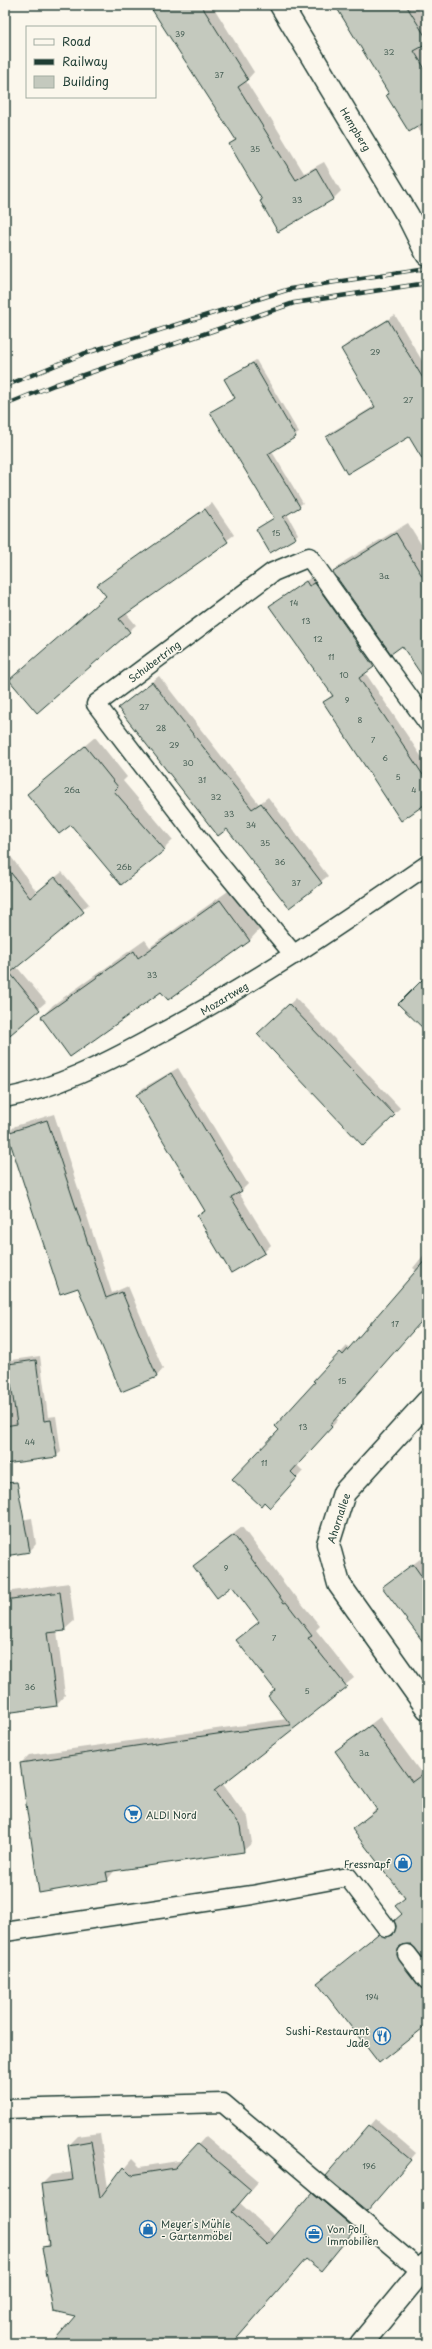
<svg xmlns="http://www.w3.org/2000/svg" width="432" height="2349" viewBox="0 0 432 2349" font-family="'Playpen Sans',sans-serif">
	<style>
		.shadow { fill: #0003 }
		.building { fill: #c4c9be; stroke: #1f3d34 }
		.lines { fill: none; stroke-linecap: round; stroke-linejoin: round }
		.lane-casing { stroke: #1f3d34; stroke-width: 21 }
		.street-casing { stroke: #1f3d34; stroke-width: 25 }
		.secondary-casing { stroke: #1f3d34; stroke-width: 25 }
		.lane { stroke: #fbf7ec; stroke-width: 18 }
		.street { stroke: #fbf7ec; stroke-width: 22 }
		.secondary { stroke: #fbf7ec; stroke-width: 22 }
		.rail-casing { stroke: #1f3d34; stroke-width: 4.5 }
		.rail { stroke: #fbf7ec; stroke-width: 3; stroke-dasharray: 9; stroke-linecap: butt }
		.labels { text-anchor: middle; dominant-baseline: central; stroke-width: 3; stroke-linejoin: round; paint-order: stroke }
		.number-label { font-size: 8px; fill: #486056 }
		.street-label { font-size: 10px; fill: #1f3d34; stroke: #fbf7ec }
		.poi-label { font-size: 10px; fill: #1f3d34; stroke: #fbf7ec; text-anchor: start }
	</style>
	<rect width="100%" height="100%" fill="#fbf7ec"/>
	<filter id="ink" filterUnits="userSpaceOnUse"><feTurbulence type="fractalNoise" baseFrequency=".025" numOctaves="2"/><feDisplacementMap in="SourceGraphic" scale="8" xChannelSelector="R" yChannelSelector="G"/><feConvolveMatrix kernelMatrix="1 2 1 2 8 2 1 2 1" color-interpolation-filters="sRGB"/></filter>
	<g filter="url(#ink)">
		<!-- shadow -->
		<g class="shadow">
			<polygon points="87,5 99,5 90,10"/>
			<polygon points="151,5 212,5 254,72 246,81 269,118 270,117 304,173 324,162 341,191 334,198 263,199 230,144 236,138"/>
			<polygon points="336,5 416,5 427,22 427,42 421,46 427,56 427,130 422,134 390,93"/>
			<polygon points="395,315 427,369 427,465 410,436 327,437 333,431 376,405 342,349 348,343"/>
			<polygon points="256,360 299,433 271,450 303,503 287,514 298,534 295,537 257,529 275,517 215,409 236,397 225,379"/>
			<polygon points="212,503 234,535 126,613 136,625 37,711 107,596 99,585"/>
			<polygon points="408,523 427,554 427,624 334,572 345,561"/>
			<polygon points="313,576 356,625 342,638 427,765 427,802 324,702 333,694 270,606"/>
			<polygon points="159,676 259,804 268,797 328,876 289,906 227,828 119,708"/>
			<polygon points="95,737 127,777 123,781 173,840 164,849 71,824 28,794"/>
			<polygon points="9,854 37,892 62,872 89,904 16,966 46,1002 5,1037 5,857"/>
			<polygon points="231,889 260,929 249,941 42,1017 53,1005 145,940 150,947"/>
			<polygon points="296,998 400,1108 363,1144 258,1034"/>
			<polygon points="178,1068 248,1184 239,1193 271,1245 264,1252 199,1216 205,1210 137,1095 143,1088"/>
			<polygon points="54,1114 112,1293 128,1286 163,1369 157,1376 122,1391 78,1287 8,1133 15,1126"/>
			<polygon points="427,1251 427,1314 336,1418 338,1420 297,1465 303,1471 277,1500 280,1430 316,1382 315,1381 347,1346 350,1349 417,1271 413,1268"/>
			<polygon points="40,1356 48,1417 56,1416 61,1452 56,1456 5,1463 5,1361"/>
			<polygon points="32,1518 36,1544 30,1551 5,1555 5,1523"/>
			<polygon points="242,1527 293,1595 294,1594 320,1626 316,1630 354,1678 222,1783 248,1818 252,1843 243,1851 115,1870 107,1880 21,1763 29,1755 287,1719 276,1689 237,1640 260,1621 233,1585 194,1566"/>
			<polygon points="420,1559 427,1568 427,1646 383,1587"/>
			<polygon points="69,1583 74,1621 64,1630 57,1631 65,1695 56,1705 5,1712 5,1592"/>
			<polygon points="380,1717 422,1774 427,1770 427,1962 412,1943 406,1944 405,1947 415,1977 427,1992 427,2023 318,1983 388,1926 396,1929 403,1914 397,1906 406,1897 353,1829 377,1808 336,1751"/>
			<polygon points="376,2119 416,2153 367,2210 370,2126"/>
			<polygon points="100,2133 108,2188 132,2159 140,2167 184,2160 206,2136 259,2181 240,2203 276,2236 321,2184 360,2223 321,2270 309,2255 231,2344 58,2344 77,2315 43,2248 50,2241 42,2184 51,2175 73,2172 69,2145 78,2136"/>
		</g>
		<!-- building -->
		<g class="building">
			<polygon points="149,5 201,5 248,80 238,87 296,180 316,168 334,199 278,232 260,201 262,200 229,144 236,140"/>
			<polygon points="335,5 406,5 427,39 427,44 414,51 427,72 427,121 409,132 386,95 389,94"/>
			<polygon points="388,320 427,385 427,467 409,437 347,474 326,437 375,407 341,349"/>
			<polygon points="253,363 296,437 268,454 300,507 283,517 296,538 270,553 256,529 274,518 210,412 235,398 224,379"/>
			<polygon points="205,509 228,542 119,619 130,632 37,713 9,680 106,596 97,585"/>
			<polygon points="396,533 427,584 427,683 402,646 391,654 333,572"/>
			<polygon points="306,581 309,586 315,583 374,667 359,678 427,781 427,803 401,821 323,702 333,696 269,606"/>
			<polygon points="152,682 252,809 261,803 322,883 289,908 227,829 218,836 118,708"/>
			<polygon points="85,746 118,787 114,791 165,850 121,885 71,825 59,834 27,794"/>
			<polygon points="5,865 30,898 55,877 84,912 10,973 40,1010 5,1039"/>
			<polygon points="220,900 250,941 168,1000 161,992 70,1057 41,1017 134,951 138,958"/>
			<polygon points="427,975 427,1032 398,1004"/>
			<polygon points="289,1004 395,1115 363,1146 257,1034"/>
			<polygon points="171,1073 242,1191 231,1197 265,1253 231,1273 197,1216 205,1211 136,1095"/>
			<polygon points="47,1120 106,1298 122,1292 157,1377 121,1392 78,1288 60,1294 7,1133"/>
			<polygon points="427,1258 427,1315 330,1425 332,1427 291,1472 297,1478 270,1508 264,1502 261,1506 232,1479 279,1430 275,1426 315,1382 313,1381 340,1352 343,1355"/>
			<polygon points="36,1360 44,1421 51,1420 57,1457 5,1464 5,1426 17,1424 8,1364"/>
			<polygon points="17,1482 30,1552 5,1556 5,1483"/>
			<polygon points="234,1535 284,1603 286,1602 312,1636 308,1638 347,1687 214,1791 240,1826 244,1852 106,1872 108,1881 39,1893 20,1763 217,1734 291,1725 268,1696 275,1690 236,1640 259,1622 232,1586 217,1598 193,1566"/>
			<polygon points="413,1564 427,1584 427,1647 382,1587"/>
			<polygon points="60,1592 65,1631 47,1633 57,1706 5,1713 5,1600"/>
			<polygon points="371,1725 412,1782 427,1771 427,1963 411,1944 400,1946 397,1955 419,1986 427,1990 427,2025 379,2063 317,1983 378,1934 387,1937 393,1935 396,1926 394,1921 402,1914 395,1906 405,1898 352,1829 377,1810 335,1751"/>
			<polygon points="369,2125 411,2160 367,2211 325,2176"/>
			<polygon points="91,2141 100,2198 123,2167 131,2175 175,2168 197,2144 251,2190 232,2212 267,2245 312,2192 353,2227 350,2231 352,2233 321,2271 306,2259 232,2344 51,2344 75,2316 53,2311 42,2247 49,2246 41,2184 73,2180 68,2145"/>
		</g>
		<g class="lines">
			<!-- lane casing -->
			<g class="lane-casing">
				<g id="lane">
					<polyline points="294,955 205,847 96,704 273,572 309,557 427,722"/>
					<path d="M5,1098C57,1088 104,1064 150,1039C247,988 337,927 427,865"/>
					<polyline points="5,1932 252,1895 348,1877 386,1927"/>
					<polyline points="407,1954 427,1980"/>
					<polyline points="5,2109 223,2103 421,2271"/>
				</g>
			</g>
			<!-- street casing -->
			<g class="street-casing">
				<g id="street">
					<polyline points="281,5 408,216 427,254"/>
					<polyline points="427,1402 344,1493 328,1544 339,1584 427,1708"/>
				</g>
			</g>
			<!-- secondary casing -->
			<g class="secondary-casing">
				<polyline id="secondary" points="361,2344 427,2264"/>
			</g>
			<!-- lane -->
			<use href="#lane" class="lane"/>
			<!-- street -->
			<use href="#street" class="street"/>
			<!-- secondary -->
			<use href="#secondary" class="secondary"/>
			<!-- rail casing -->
			<g class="rail-casing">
				<g id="rail">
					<polyline points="5,386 83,354 290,289 427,268"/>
					<polyline points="5,405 54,385 294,303 427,283"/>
				</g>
			</g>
			<!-- rail -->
			<use href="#rail" class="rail"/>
		</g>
	</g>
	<!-- icons -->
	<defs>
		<g id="supermarket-ring" transform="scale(0.9)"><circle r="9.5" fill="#fbf7ec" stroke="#1f6fb2" stroke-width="1.5"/><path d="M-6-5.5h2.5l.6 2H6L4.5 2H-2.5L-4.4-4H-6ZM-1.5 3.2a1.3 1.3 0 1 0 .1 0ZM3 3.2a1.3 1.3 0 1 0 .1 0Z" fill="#1f6fb2"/></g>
		<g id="shop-ring" transform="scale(0.9)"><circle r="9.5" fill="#fbf7ec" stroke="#1f6fb2" stroke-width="1.5"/><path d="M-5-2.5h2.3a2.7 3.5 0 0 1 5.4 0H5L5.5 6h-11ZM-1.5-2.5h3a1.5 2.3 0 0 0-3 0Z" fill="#1f6fb2"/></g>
		<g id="restaurant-ring" transform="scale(0.9)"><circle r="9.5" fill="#fbf7ec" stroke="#1f6fb2" stroke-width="1.5"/><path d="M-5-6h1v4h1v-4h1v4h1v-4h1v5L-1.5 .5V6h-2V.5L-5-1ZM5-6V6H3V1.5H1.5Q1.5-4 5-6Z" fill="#1f6fb2"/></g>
		<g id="office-ring" transform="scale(0.9)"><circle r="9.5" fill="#fbf7ec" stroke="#1f6fb2" stroke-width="1.5"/><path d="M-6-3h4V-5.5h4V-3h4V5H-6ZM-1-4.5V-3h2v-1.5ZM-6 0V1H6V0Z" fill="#1f6fb2"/></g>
	</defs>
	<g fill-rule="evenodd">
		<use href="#supermarket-ring" x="133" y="1814"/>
		<use href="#shop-ring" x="403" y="1863"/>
		<use href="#restaurant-ring" x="382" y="2036"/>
		<use href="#shop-ring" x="148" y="2229"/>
		<use href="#office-ring" x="314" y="2234"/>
	</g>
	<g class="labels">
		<!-- number labels -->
		<g class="number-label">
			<text x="180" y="34">39</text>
			<text x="389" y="52">32</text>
			<text x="219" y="75">37</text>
			<text x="255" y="149">35</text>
			<text x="297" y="200">33</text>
			<text x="375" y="352">29</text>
			<text x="408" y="400">27</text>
			<text x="276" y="533">15</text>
			<text x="384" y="576">3a</text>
			<text x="294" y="603">14</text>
			<text x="306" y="621">13</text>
			<text x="318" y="639">12</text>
			<text x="331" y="657">11</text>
			<text x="344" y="675">10</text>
			<text x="347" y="700">9</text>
			<text x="144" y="707">27</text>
			<text x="360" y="720">8</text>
			<text x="161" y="728">28</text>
			<text x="373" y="740">7</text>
			<text x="174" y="745">29</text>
			<text x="385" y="758">6</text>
			<text x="188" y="763">30</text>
			<text x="398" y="777">5</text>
			<text x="202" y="780">31</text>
			<text x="72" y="790">26a</text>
			<text x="414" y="790">4</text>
			<text x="216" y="797">32</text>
			<text x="229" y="814">33</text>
			<text x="251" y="825">34</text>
			<text x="265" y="843">35</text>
			<text x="280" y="862">36</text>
			<text x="124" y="867">26b</text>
			<text x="296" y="883">37</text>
			<text x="152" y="975">33</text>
			<text x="395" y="1324">17</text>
			<text x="342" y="1381">15</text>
			<text x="303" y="1427">13</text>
			<text x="30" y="1442">44</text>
			<text x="264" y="1463">11</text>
			<text x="226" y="1568">9</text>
			<text x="274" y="1638">7</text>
			<text x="30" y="1687">36</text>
			<text x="307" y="1691">5</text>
			<text x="364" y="1753">3a</text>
			<text x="372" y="1997">194</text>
			<text x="369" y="2166">196</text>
		</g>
		<!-- street labels -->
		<g class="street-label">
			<text transform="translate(356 129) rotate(59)">Hempberg</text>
			<text transform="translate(154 661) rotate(-37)">Schubertring</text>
			<text transform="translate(224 998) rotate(-31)">Mozartweg</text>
			<text transform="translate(338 1518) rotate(-72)">Ahornallee</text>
		</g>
		<!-- poi labels -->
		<g class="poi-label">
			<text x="146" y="1814">ALDI Nord</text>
			<text x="390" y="1863" text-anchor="end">Fressnapf</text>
			<text x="369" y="2030" text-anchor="end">Sushi-Restaurant<tspan x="369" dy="12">Jade</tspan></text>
			<text x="161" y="2223">Meyer's Mühle<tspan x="161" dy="12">- Gartenmöbel</tspan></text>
			<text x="327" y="2228">Von Poll<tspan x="327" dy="12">Immobilien</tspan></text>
		</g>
	</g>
	<!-- margin -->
	<rect width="432" height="2349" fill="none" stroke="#fbf7ec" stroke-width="20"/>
	<rect x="10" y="10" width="412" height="2329" fill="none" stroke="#1f3d34" stroke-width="1.5" filter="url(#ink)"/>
	<!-- legend -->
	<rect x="26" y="26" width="130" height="72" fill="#fbf7ec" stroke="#a3ada2"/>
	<rect x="34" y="39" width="20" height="6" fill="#fbf7ec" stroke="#a3ada2"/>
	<text x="62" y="46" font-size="12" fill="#1f3d34">Road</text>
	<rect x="34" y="59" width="20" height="6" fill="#1f3d34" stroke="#a3ada2"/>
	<text x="62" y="66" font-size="12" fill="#1f3d34">Railway</text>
	<rect x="34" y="76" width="20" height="12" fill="#c4c9be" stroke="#a3ada2"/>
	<text x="62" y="86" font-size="12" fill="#1f3d34">Building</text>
</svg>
